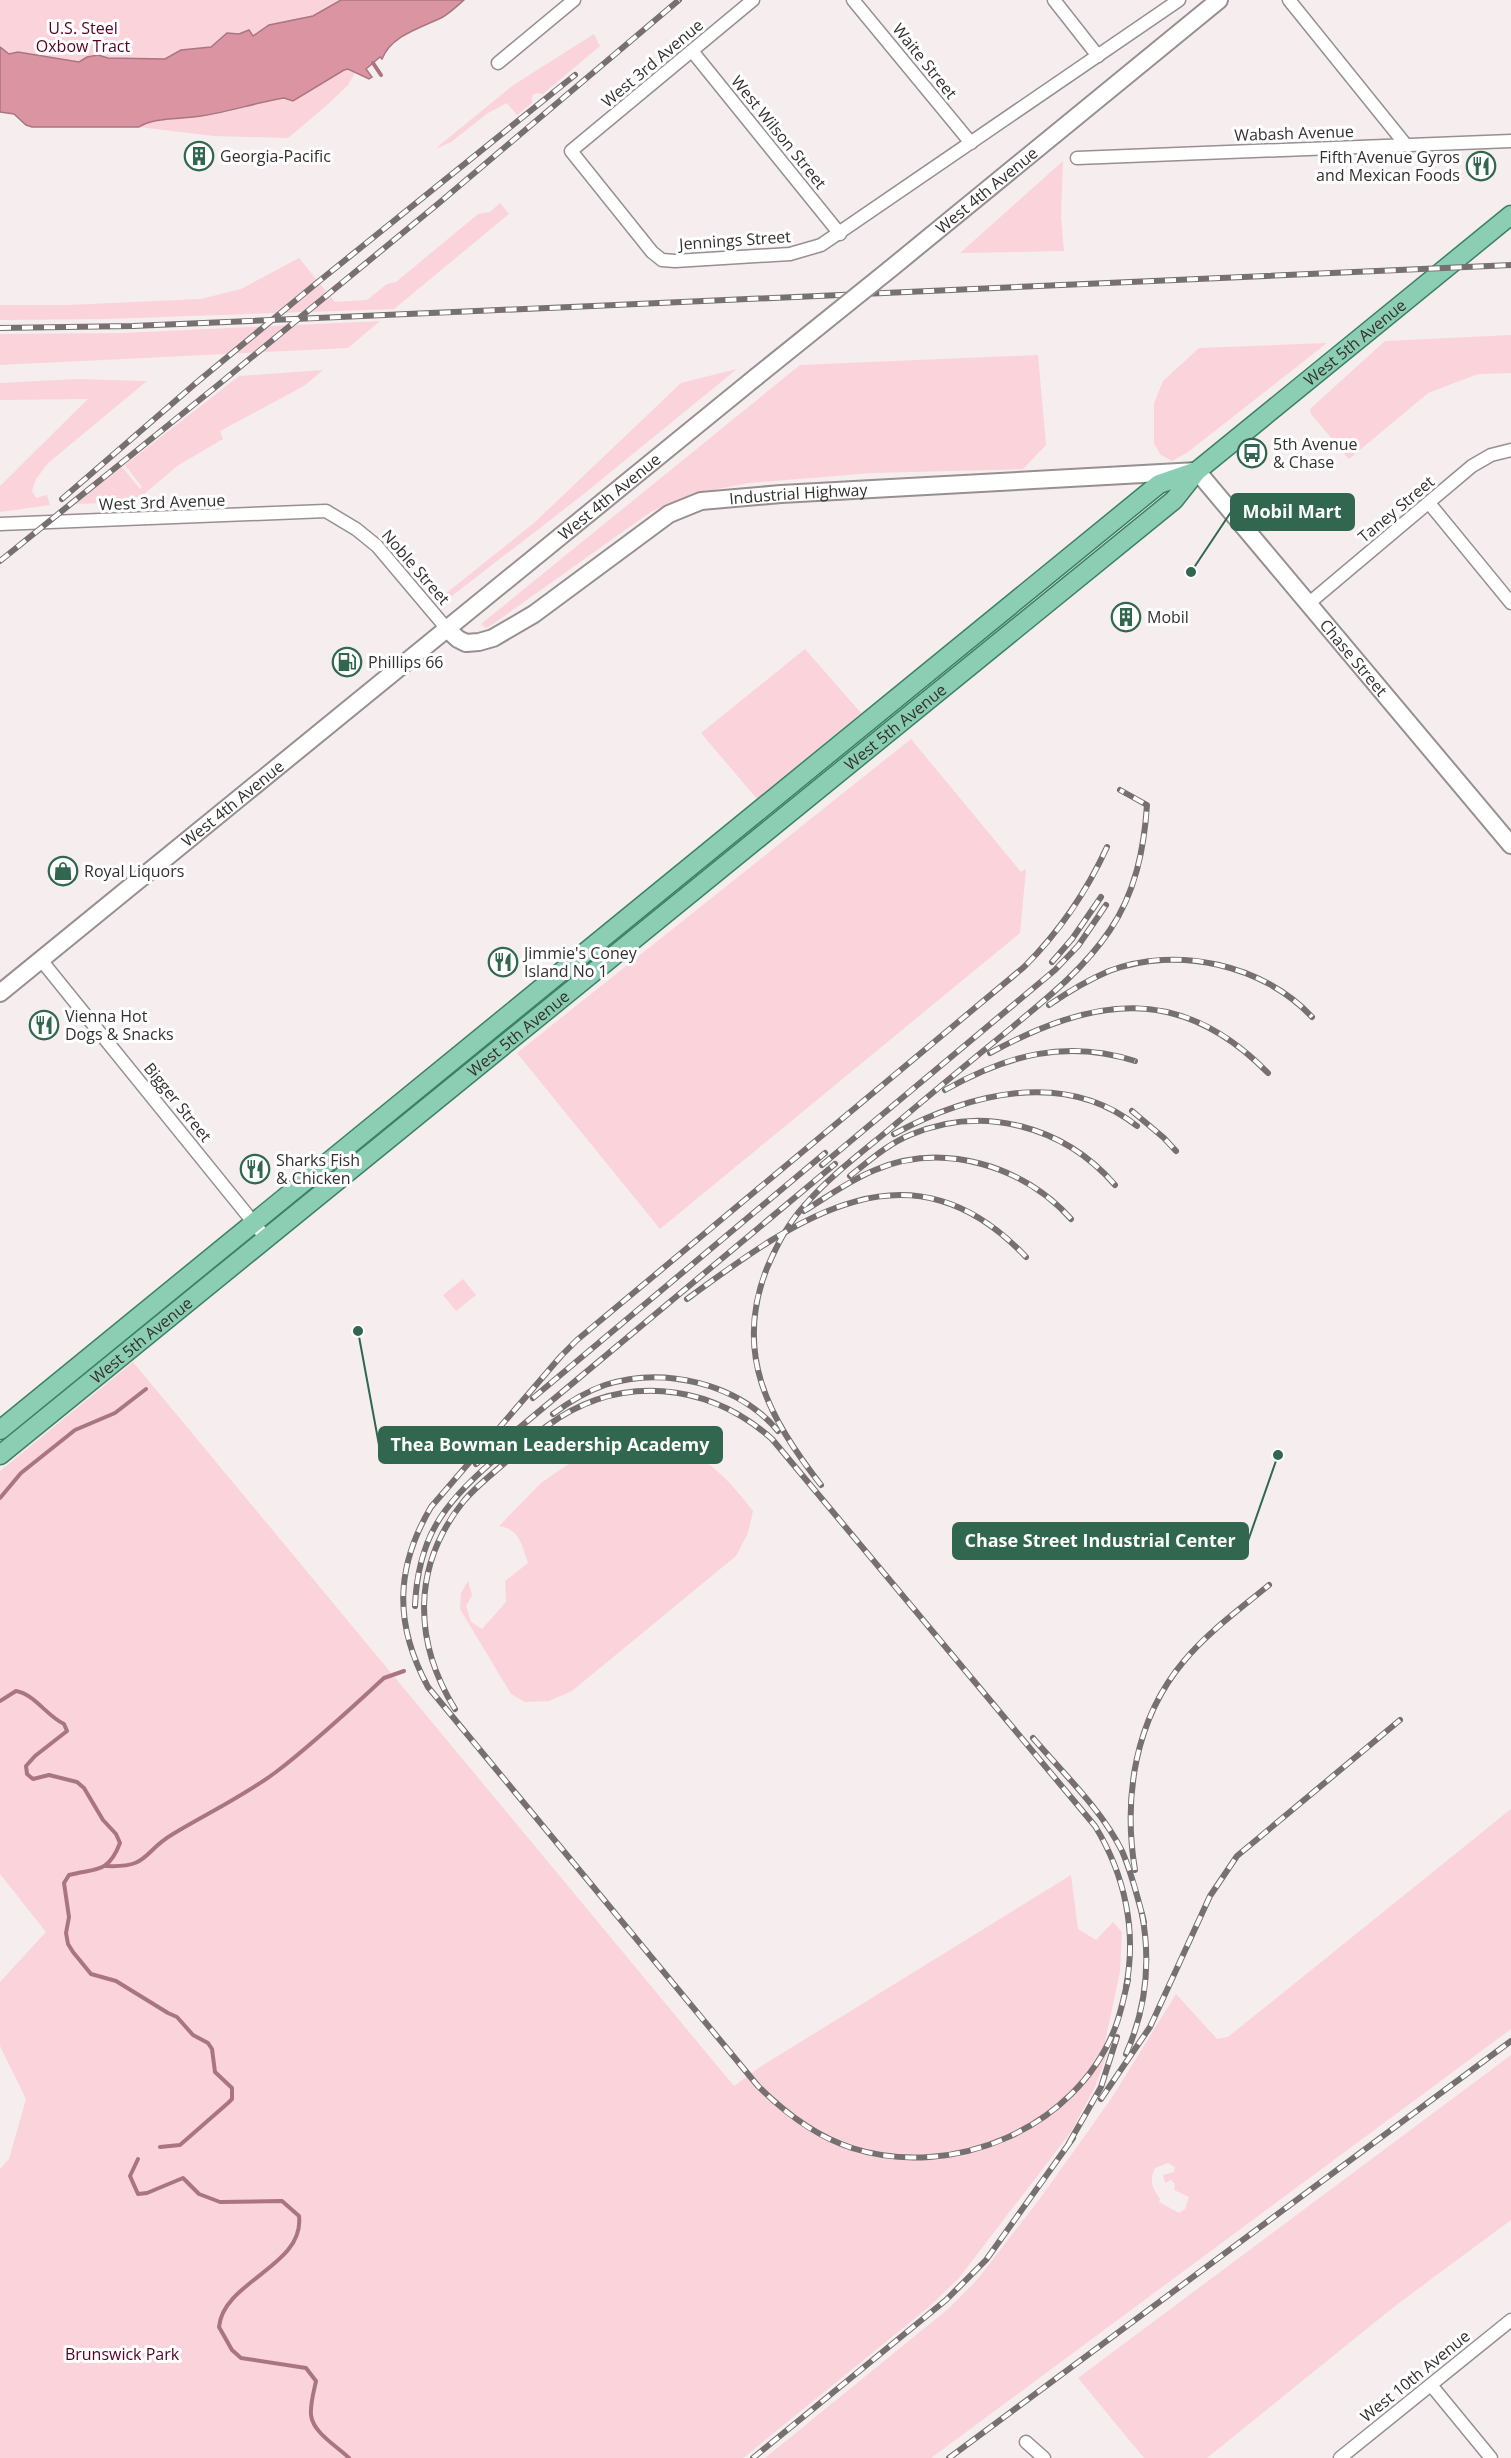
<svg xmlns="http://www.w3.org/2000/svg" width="1511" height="2458" viewBox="0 0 1511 2458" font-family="'Open Sans',sans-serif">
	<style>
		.green { fill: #fad4da; fill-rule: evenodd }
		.water { fill: #db94a2; stroke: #a97680; stroke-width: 1.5 }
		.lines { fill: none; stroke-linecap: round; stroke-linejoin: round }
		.stream { stroke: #a97680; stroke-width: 4 }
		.street-casing { stroke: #978f90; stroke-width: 15 }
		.secondary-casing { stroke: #978f90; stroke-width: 20 }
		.primary-casing { stroke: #3b8164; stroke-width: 21 }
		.street { stroke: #fff; stroke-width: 12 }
		.secondary { stroke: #fff; stroke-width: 16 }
		.primary { stroke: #8cceb3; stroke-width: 18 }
		.rail-casing { stroke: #767071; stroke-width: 6 }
		.rail { stroke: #fff; stroke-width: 4; stroke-dasharray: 11; stroke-linecap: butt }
		.secondary-bridge-casing { stroke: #978f90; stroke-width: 20; stroke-linecap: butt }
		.secondary-bridge { stroke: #fff; stroke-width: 16 }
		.labels { text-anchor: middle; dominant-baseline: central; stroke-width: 6; stroke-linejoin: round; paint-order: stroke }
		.park-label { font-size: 16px; fill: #580223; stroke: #fff }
		.street-label { font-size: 16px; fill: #343031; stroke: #fff }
		.poi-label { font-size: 16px; fill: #343031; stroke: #fff; text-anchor: start }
		.leader { fill: none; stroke: #30674e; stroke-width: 2 }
		.callout-dot { fill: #30674e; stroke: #fff; stroke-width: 2 }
		.callout { fill: #30674e; stroke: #30674e; stroke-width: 2 }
		.callout-label { font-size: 18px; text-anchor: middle; font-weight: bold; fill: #fff }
	</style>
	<rect width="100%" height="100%" fill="#f6edee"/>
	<!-- green -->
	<g class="green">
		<polygon points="0,0 367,0 195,69 0,65"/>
		<polygon points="594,34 600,46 543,94 536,93 532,96 532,103 517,115 507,103 488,113 451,142 435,149 512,86"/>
		<path d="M348,69L355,73L348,85L326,106L288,138L214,136L139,127C151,118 177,119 192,117C217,115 241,106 264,101C273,99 289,100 296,98C311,93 336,71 348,69Z"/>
		<polygon points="1063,161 1061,217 1064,251 960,253"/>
		<polygon points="500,203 509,214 394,309 106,319 0,320 0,305 68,305 201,299 241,289 299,258 335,302 367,300 387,284 396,282 478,214 490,212"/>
		<polygon points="380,321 348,348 0,365 0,334 123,333"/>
		<polygon points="1511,335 1511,373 1478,374 1428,393 1349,459 1311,414 1310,409 1385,341"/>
		<polygon points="1327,343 1188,452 1172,461 1161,455 1154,444 1154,403 1163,381 1199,348"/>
		<polygon points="1038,355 1046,445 1023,469 872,473 749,483 702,492 652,511 493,624 486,628 481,624 800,365"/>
		<polygon points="737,369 580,497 448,599 440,598 534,523 681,383"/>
		<polygon points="323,370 304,386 220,431 223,439 177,466 136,501 134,500 115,508 108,503 74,504 122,467 140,489 142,487 125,465 239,376"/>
		<polygon points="77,379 147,381 48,463 36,479 32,491 36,498 47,495 50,505 0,512 0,486 88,399 0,400 0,383"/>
		<polygon points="805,649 861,713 757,799 701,733"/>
		<polygon points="911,739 1021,872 1026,869 1020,933 660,1229 517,1053"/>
		<polygon points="463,1279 476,1295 456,1311 443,1295"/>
		<polygon points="133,1362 734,2086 760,2067 1071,1875 1078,1929 1096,1940 1113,1922 1122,1932 1120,1972 1100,2065 1107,2054 1095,2087 1071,2132 959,2278 930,2306 743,2458 0,2458 0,2169 9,2159 26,2099 0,2046 0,1982 46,1932 0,1874 0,1471"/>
		<path d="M645,1440C657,1443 671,1444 682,1449C712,1461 733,1485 753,1511L748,1533L736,1556L572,1691L549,1701L525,1702L511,1694L460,1609L461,1593L468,1581L472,1595L466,1606L471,1622L482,1629L506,1602L505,1581L528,1563C522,1546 520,1529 499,1526L541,1483L573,1461L620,1441Z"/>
		<path d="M1511,1809V2029L931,2458H765L948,2309L977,2280L1041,2197L1111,2099L1176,1994L1217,2039L1228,2037ZM1168,2163L1175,2167L1174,2172L1163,2175L1165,2183L1171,2180L1175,2184L1174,2190L1189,2197L1185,2209L1179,2213L1159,2202L1160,2199C1152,2188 1149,2180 1155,2168Z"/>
		<polygon points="1511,2055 1511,2220 1395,2306 1207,2458 1144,2458 1078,2378"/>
	</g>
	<!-- water -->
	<path class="water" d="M341,0H464C457,6 449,14 441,18C420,28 391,36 382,59L380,57L366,69L372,77L369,79L348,69L344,70L293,101L284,98C253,103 223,114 193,117C177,119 151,118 139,127H32L26,125L14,114L0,112V47L9,54L18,52L79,62L87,57L98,55L108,58L165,59L181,50L211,47L227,33L239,34L249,30L253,36L269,25L313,16Z"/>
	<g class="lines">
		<!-- stream -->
		<g class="stream">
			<polyline points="373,63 381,75"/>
			<polyline points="0,1498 21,1473 75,1430 115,1413 146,1389"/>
			<path d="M0,1701L16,1691C34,1694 47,1716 64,1724L67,1731L35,1756L26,1766L27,1774L33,1779L49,1775L77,1782L84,1788L103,1820L116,1834L120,1843C108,1874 96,1868 69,1875L64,1883L69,1917L66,1933L68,1944L73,1952L91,1974L116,1981L168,2013L177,2017L193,2035L208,2043L212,2049L215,2072L232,2088V2099L228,2103L180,2145L160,2147"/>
			<path d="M106,1866C150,1868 142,1852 173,1834C208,1813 244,1796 276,1772C314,1743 349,1710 384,1678L404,1671"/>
			<path d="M138,2159L130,2176L138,2194L147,2193L183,2178L199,2194L220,2202L282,2201L299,2216C305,2266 223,2281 219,2327L232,2350L241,2358L306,2368L316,2381C314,2391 310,2404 311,2415C313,2433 337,2446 349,2458"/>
		</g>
		<!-- street casing -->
		<g class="street-casing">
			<g id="street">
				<polyline points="753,0 571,151 652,252 662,260 675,261 790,254 821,245 1179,0"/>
				<polyline points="853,0 971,143"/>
				<polyline points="1054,0 1098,56"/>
				<polyline points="1289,0 1406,145"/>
				<polyline points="692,51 840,234"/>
				<polyline points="498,63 574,0"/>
				<polyline points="1077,158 1511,141"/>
				<polyline points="1429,503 1511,603"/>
				<polyline points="0,524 326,511 356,529 377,546 447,629"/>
				<polyline points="1308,604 1472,466 1491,455 1511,450"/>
				<polyline points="41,960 266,1238"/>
				<polyline points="1431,2385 1491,2458"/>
				<polyline points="1026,2442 1044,2458"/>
				<polyline points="1340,2458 1511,2320"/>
			</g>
		</g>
		<!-- secondary casing -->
		<g class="secondary-casing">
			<g id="secondary">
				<path id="s1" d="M889,270L1219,0"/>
				<path id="s2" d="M447,629L458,639L466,643L479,642L493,638L534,614L669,514L701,501L781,494L1197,471L1511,845"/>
				<path id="s3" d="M0,993L756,377"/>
			</g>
		</g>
		<!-- primary casing -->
		<g class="primary-casing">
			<g id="primary">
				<polyline points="0,1430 1159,484 1197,471"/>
				<path id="s4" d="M0,1455L1174,500L1197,471L1511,215"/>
			</g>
		</g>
		<!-- street -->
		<use href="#street" class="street"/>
		<!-- secondary -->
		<use href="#secondary" class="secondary"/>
		<!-- primary -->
		<use href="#primary" class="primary"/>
		<!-- rail casing -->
		<g class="rail-casing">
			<g id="rail">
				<polyline points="0,328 133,326 593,306 1511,265"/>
				<polyline points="62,499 196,383 318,282 575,75"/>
				<polyline points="0,561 218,385 439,203 679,0"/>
				<path d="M1107,847C1086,893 1060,931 1024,967L577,1340L561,1356L431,1507C395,1568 394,1624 428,1687L758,2086C785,2113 815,2136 852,2148C952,2180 1076,2129 1115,2028C1121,2013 1124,1996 1128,1980"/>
				<polyline points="1052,962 1072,939 1101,897"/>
				<path d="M1049,1005C1068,992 1088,980 1109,971C1177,945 1264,965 1312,1017"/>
				<path d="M990,1053C1092,998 1179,982 1268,1073"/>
				<path d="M945,1090C1007,1055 1066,1039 1135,1061"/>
				<polyline points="1132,1111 1164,1138 1176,1151"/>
				<path d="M894,1134C968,1094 1064,1068 1137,1126"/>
				<polyline points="822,1165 1055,970 1078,946 1106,905"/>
				<path d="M850,1176C869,1161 888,1144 910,1135C983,1104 1064,1126 1115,1185"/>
				<path d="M804,1211C827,1197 850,1180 875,1170C943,1141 1024,1166 1071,1219"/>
				<path d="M687,1299C796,1219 910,1134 1026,1257"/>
				<polyline points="533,1398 825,1153"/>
				<path d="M553,1414C569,1402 585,1392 605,1385C663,1366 738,1383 778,1431"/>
				<polyline points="476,1464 835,1164"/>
				<path d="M821,1485C769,1418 733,1354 767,1268C777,1245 787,1225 804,1206C827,1179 857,1156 885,1133C926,1098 968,1063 1010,1029C1046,999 1084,969 1110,930C1135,893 1144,850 1147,805L1120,790"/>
				<path d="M415,1606C418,1538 443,1504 493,1461"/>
				<path d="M455,1709C413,1641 412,1566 463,1502C476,1486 494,1473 509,1459C522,1448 534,1436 547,1426C619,1373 708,1382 772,1439L1095,1826C1125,1875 1137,1931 1126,1987"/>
				<path d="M1033,1738C1063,1773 1101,1809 1122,1851C1132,1874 1138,1898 1144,1922"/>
				<path d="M1135,1870C1123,1797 1135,1719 1184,1661C1208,1632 1240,1609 1269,1585"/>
				<path d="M1126,2054C1146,2009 1151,1962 1142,1914"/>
				<polyline points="1101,2099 1150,2027 1210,1896 1237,1856 1400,1720"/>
				<polyline points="1069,2143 1101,2087 1117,2037"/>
				<polyline points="753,2458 946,2300 986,2260 1073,2138"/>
				<polyline points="949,2458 1511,2041"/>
			</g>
		</g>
		<!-- rail -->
		<use href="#rail" class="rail"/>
		<!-- secondary-bridge casing -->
		<g class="secondary-bridge-casing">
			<polyline id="secondary-bridge" points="756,377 889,270"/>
		</g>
		<!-- secondary-bridge -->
		<use href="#secondary-bridge" class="secondary-bridge"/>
	</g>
	<!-- icons -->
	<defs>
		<g id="building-ring" transform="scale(1.5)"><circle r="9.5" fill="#fff" stroke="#30674e" stroke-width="1.5"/><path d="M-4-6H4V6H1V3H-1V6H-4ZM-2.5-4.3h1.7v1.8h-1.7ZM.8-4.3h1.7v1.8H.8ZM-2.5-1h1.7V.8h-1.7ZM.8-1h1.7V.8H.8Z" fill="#30674e"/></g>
		<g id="restaurant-ring" transform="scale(1.5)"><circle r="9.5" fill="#fff" stroke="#30674e" stroke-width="1.5"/><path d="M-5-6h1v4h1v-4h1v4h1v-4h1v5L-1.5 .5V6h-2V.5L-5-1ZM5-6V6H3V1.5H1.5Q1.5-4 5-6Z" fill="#30674e"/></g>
		<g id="bus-ring" transform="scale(1.5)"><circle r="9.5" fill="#fff" stroke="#30674e" stroke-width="1.5"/><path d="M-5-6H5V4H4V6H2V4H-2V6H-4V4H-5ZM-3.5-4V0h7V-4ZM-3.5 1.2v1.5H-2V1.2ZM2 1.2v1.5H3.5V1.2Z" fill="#30674e"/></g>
		<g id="fuel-ring" transform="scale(1.5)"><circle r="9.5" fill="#fff" stroke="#30674e" stroke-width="1.5"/><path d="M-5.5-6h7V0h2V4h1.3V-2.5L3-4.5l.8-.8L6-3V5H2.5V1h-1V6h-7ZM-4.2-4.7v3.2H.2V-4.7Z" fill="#30674e"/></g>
		<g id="shop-ring" transform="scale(1.5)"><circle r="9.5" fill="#fff" stroke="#30674e" stroke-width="1.5"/><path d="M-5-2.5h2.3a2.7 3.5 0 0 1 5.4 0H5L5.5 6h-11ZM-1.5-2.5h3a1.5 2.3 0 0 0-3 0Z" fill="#30674e"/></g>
	</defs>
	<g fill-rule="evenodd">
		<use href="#building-ring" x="199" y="156"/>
		<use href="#restaurant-ring" x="1481" y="166"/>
		<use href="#bus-ring" x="1252" y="453"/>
		<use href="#building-ring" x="1126" y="617"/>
		<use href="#fuel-ring" x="347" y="662"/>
		<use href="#shop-ring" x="63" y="871"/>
		<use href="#restaurant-ring" x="503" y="962"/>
		<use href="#restaurant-ring" x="44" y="1025"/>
		<use href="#restaurant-ring" x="255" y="1169"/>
	</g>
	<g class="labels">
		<!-- park labels -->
		<g class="park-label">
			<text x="83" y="28">U.S. Steel<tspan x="83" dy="18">Oxbow Tract</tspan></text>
			<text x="122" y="2354">Brunswick Park</text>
		</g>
		<!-- street labels -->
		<g class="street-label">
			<text transform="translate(925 61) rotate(51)">Waite Street</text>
			<text transform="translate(652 63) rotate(-40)">West 3rd Avenue</text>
			<text transform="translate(779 132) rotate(51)">West Wilson Street</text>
			<text transform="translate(1294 133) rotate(-2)">Wabash Avenue</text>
			<text stroke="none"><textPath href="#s1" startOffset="126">West 4th Avenue</textPath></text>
			<text transform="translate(735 240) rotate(-4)">Jennings Street</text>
			<text stroke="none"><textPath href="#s4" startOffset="1754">West 5th Avenue</textPath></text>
			<text stroke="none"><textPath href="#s2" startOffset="399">Industrial Highway</textPath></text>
			<text stroke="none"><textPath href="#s3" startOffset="786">West 4th Avenue</textPath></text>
			<text transform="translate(162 502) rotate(-2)">West 3rd Avenue</text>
			<text transform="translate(1396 509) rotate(-40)">Taney Street</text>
			<text transform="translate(416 567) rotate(49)">Noble Street</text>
			<text stroke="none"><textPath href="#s2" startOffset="1042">Chase Street</textPath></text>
			<text stroke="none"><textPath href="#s4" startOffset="1154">West 5th Avenue</textPath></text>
			<text stroke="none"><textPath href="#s3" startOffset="300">West 4th Avenue</textPath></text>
			<text stroke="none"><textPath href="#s4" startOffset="668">West 5th Avenue</textPath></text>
			<text transform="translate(178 1102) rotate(51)">Bigger Street</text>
			<text stroke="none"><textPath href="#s4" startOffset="182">West 5th Avenue</textPath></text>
			<text transform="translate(1415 2376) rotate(-39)">West 10th Avenue</text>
		</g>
		<!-- poi labels -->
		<g class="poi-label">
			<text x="220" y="156">Georgia-Pacific</text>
			<text x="1460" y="157" text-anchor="end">Fifth Avenue Gyros<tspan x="1460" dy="18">and Mexican Foods</tspan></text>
			<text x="1273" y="444">5th Avenue<tspan x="1273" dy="18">&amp; Chase</tspan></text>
			<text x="1147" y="617">Mobil</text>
			<text x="368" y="662">Phillips 66</text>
			<text x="84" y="871">Royal Liquors</text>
			<text x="524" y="953">Jimmie's Coney<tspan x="524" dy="18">Island No 1</tspan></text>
			<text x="65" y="1016">Vienna Hot<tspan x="65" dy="18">Dogs &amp; Snacks</tspan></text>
			<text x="276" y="1160">Sharks Fish<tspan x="276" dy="18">&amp; Chicken</tspan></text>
		</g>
	</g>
	<!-- callouts -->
	<path class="leader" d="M1191 572L1231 512M358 1331L379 1445M1278 1455L1248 1541"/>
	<g class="callout-dot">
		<circle cx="1191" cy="572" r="6"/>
		<circle cx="358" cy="1331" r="6"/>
		<circle cx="1278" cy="1455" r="6"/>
	</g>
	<g class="callout">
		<rect x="1231" y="494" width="123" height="36" rx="6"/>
		<rect x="379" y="1427" width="343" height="36" rx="6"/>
		<rect x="953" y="1523" width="295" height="36" rx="6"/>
	</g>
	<g class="callout-label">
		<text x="1292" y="518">Mobil Mart</text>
		<text x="550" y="1451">Thea Bowman Leadership Academy</text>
		<text x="1100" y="1547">Chase Street Industrial Center</text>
	</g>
</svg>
